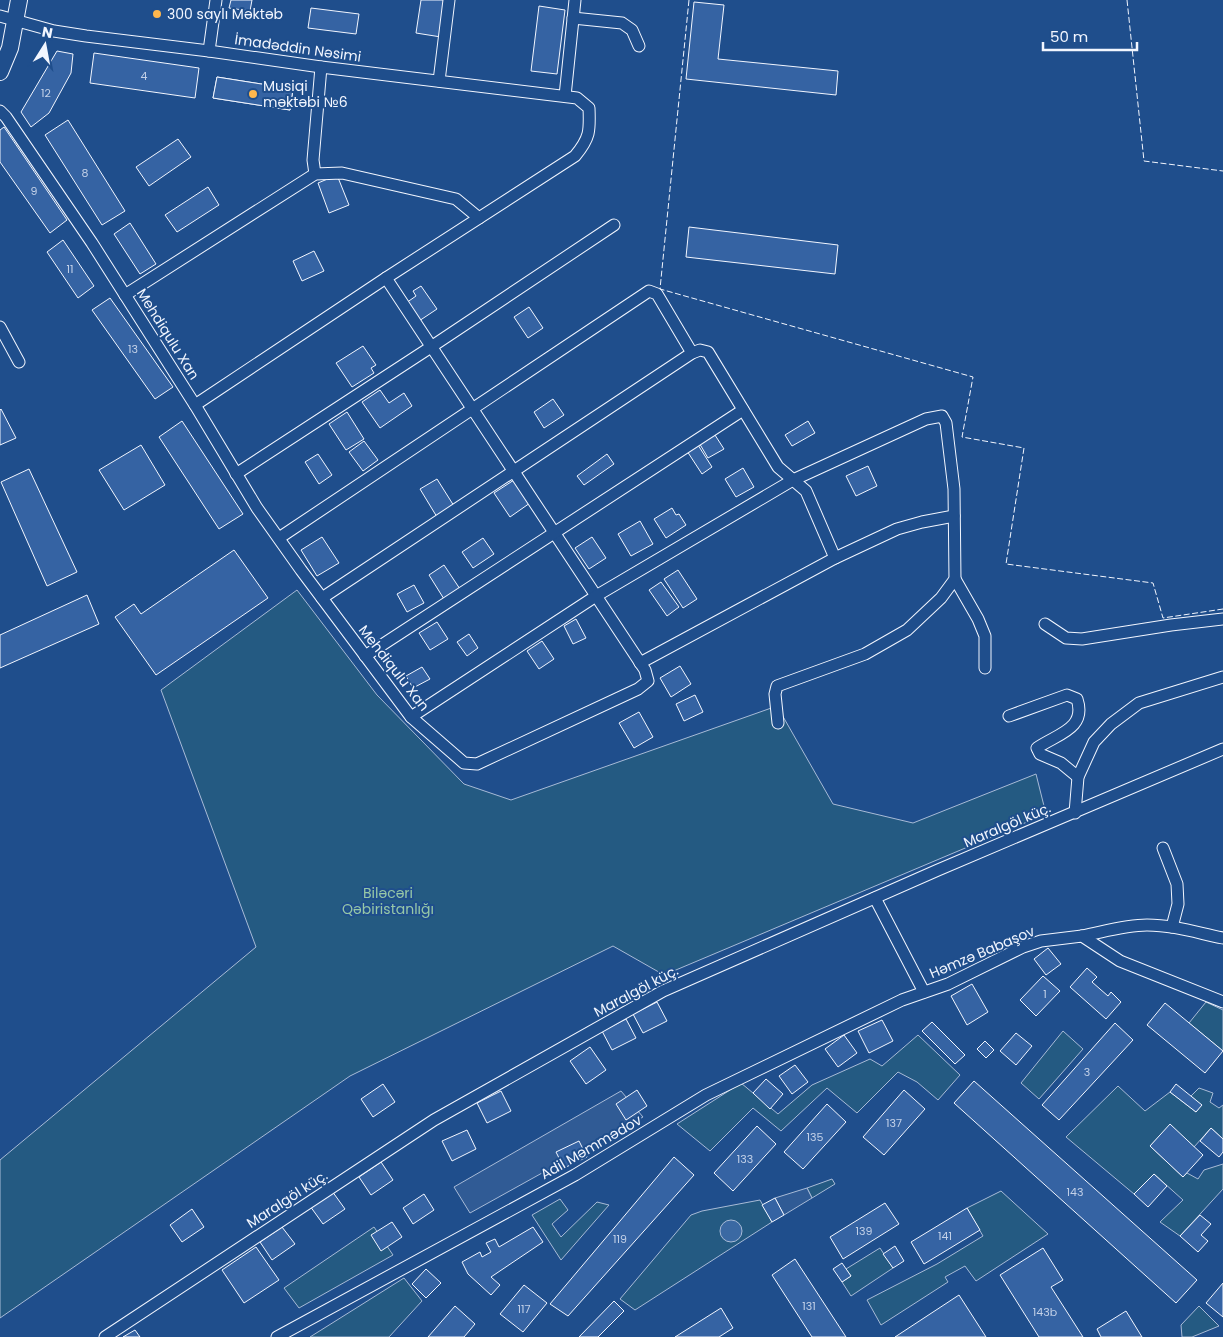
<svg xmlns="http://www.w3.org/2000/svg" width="1223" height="1337" viewBox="0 0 1223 1337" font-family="Poppins,sans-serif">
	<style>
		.green { fill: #245a82; stroke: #a8bbd7 }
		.parking { fill: #305b95; stroke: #a8bbd7 }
		.water { fill: #3b69a3; stroke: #a8bbd7 }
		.building { fill: #3563a3; stroke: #f2f6ff }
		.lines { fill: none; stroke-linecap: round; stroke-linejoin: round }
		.street-casing { stroke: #f2f6ff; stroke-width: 13 }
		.secondary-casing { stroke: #f2f6ff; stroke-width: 18 }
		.street { stroke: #1f4e8c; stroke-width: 11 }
		.secondary { stroke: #1f4e8c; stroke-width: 16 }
		.fence { stroke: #f2f6ff; stroke-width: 1; stroke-dasharray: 6 2.5; stroke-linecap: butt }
		.poi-dot { fill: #ffb74d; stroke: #1f4e8c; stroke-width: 2 }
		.labels { text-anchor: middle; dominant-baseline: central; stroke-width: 4; stroke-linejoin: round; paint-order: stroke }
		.number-label { font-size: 11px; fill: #c3d1e8 }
		.poi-label { font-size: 14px; fill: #f2f6ff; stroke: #1f4e8c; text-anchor: start }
		.street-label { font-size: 14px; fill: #f2f6ff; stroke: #1f4e8c }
		.park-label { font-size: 14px; fill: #97c8a6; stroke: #1f4e8c }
	</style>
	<rect width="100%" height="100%" fill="#1f4e8c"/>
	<!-- green -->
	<g class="green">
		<polygon points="297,590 377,695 464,784 511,800 777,706 833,804 913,823 1036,774 1046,814 664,975 613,946 350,1076 0,1318 0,1160 256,947 161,690"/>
		<polygon points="1206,1002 1223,1010 1223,1051 1189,1023"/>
		<polygon points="1063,1031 1083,1049 1039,1099 1021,1083"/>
		<polygon points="918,1035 960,1075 938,1100 917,1082 898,1072 857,1113 827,1088 781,1131 753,1108 710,1151 677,1124 741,1083 778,1114 812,1085 870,1059 882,1066"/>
		<polygon points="1118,1086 1145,1111 1170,1092 1196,1112 1201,1105 1191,1096 1199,1088 1213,1093 1210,1102 1219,1108 1223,1105 1223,1139 1211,1128 1194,1147 1170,1125 1150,1146 1183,1177 1187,1173 1198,1179 1204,1170 1223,1164 1223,1189 1180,1236 1160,1222 1183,1200 1154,1174 1134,1194 1066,1137"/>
		<polygon points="832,1179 835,1184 812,1198 807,1188"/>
		<polygon points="1001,1191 1048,1234 976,1281 965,1266 945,1277 948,1282 881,1325 867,1300 937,1264 983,1236 967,1208"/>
		<polygon points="560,1199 568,1210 552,1224 561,1237 597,1202 609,1205 561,1260 532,1215"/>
		<polygon points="760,1200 772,1222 635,1310 620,1299 691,1215 702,1211"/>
		<polygon points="374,1227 393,1255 299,1308 284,1288"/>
		<polygon points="880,1248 893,1268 851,1296 842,1282 851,1276 846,1269"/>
		<polygon points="404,1278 422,1301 389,1337 310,1337"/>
		<polygon points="1199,1306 1219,1326 1192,1337 1182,1337 1181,1325"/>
	</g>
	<!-- parking -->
	<g class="parking">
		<polygon points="621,1091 643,1117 470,1213 454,1187"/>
		<polygon points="807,1188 812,1198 784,1215 775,1198"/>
	</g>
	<!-- water -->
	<circle class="water" cx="731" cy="1231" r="11"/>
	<!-- building -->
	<g class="building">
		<polygon points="231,0 252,0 250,11 229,8"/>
		<polygon points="421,0 446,0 441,37 416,33"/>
		<polygon points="694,2 724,5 718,59 838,71 836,95 686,79"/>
		<polygon points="539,6 565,10 557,74 531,71"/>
		<polygon points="311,8 359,14 356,34 308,28"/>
		<polygon points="57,51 73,54 71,73 49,113 31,127 21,112"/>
		<polygon points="94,53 199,68 195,98 90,83"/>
		<polygon points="217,77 293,89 290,110 213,98"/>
		<polygon points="217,77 293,89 290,110 213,98"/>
		<polygon points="68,120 125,211 102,225 45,135"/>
		<polygon points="4,127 67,220 50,233 0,162 0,130"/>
		<polygon points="178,139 191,157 149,186 136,167"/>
		<polygon points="337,175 349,205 329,213 318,183"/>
		<polygon points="208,187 219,205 177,232 165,215"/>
		<polygon points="130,223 156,264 140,274 114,234"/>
		<polygon points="689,227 838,245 835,274 686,257"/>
		<polygon points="63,240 94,286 78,298 47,252"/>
		<polygon points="314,251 324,271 302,281 293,261"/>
		<polygon points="421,286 437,309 419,321 406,303 416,296 413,291"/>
		<polygon points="110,298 173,387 155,399 92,310"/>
		<polygon points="529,307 543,328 528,338 514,317"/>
		<polygon points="363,346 376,365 371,368 374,373 352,387 336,363"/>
		<polygon points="380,390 389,403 404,393 412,406 380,428 362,402"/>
		<polygon points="553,399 564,415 544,428 534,412"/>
		<polygon points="1,409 16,438 0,445 0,410"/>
		<polygon points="347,412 364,439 346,450 329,424"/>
		<polygon points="182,421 243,514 219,529 159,437"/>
		<polygon points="808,421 815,433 792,446 785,435"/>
		<polygon points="713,432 724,449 708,458 698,441"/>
		<polygon points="364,441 378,460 363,471 349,452"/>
		<polygon points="141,445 165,485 124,510 99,470"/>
		<polygon points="698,445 712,467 702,474 687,451"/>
		<polygon points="318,454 332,475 319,484 305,462"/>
		<polygon points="607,454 614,464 584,485 577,476"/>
		<polygon points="868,466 877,486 856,496 846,476"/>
		<polygon points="743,468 754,487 736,497 725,479"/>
		<polygon points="29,469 77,572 47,586 1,482"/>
		<polygon points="437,479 454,506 437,517 420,489"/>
		<polygon points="514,480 530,503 510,517 494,493"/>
		<polygon points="672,508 676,515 679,514 686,525 666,538 654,519"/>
		<polygon points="640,521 653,544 631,556 618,534"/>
		<polygon points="322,537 339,563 317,576 301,550"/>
		<polygon points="592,537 606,558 589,569 575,548"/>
		<polygon points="483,538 494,554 473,568 462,552"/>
		<polygon points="234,550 268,598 156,675 115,617 134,604 141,614"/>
		<polygon points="444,565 460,589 444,599 429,575"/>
		<polygon points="678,570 697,599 683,608 664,579"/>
		<polygon points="661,582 679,607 667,616 649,590"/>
		<polygon points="414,585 424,603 407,612 397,594"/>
		<polygon points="87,595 99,624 0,668 0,635"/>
		<polygon points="576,619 586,638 573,644 564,626"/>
		<polygon points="437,622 448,639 430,650 419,633"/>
		<polygon points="469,634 478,648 467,656 457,642"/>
		<polygon points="542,641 554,659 539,669 527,651"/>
		<polygon points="680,666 691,684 671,697 660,678"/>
		<polygon points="422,667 430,679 413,688 406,676"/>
		<polygon points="695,695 703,712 684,721 676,704"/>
		<polygon points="639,712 653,737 634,748 619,723"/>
		<polygon points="1048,948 1061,964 1046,975 1034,959"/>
		<polygon points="1087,968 1097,977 1092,982 1108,996 1111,992 1121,1002 1106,1019 1070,987"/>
		<polygon points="1043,976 1060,991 1036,1016 1020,1000"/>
		<polygon points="972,984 988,1012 967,1025 951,996"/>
		<polygon points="657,1002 667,1021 643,1033 633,1014"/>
		<polygon points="1165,1003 1223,1051 1205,1073 1147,1025"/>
		<polygon points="626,1019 636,1038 612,1050 602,1031"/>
		<polygon points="882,1020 893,1041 869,1053 858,1031"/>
		<polygon points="932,1022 965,1055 955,1064 922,1031"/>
		<polygon points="1115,1023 1133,1040 1059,1120 1042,1105"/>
		<polygon points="1016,1033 1032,1046 1016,1065 1000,1051"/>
		<polygon points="844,1035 857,1053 838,1067 825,1049"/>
		<polygon points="985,1041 994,1050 986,1058 977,1049"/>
		<polygon points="590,1047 606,1070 586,1084 570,1061"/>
		<polygon points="795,1065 808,1082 792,1094 779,1076"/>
		<polygon points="766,1079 783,1094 770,1109 753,1093"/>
		<polygon points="974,1081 1197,1280 1176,1303 954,1103"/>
		<polygon points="383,1084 395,1102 373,1117 361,1099"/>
		<polygon points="1176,1084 1202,1105 1196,1112 1170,1092"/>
		<polygon points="637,1090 647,1106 626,1120 616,1104"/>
		<polygon points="904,1090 925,1109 884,1155 863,1137"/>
		<polygon points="501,1091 511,1111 487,1123 477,1103"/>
		<polygon points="827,1104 846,1122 803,1169 784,1152"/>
		<polygon points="1170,1124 1203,1155 1183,1177 1150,1146"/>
		<polygon points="757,1126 776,1144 733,1191 714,1173"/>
		<polygon points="1211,1128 1223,1139 1223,1152 1219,1157 1200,1141"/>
		<polygon points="467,1130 476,1149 452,1161 442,1141"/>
		<polygon points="579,1141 587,1157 564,1168 556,1152"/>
		<polygon points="674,1157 694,1175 568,1316 550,1304"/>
		<polygon points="381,1162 393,1180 371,1195 359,1177"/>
		<polygon points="1154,1174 1167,1186 1148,1207 1134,1194"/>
		<polygon points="332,1191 345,1209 323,1224 310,1206"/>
		<polygon points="424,1194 434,1210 413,1224 403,1208"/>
		<polygon points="775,1198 784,1215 772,1222 762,1205"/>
		<polygon points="885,1203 899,1224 843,1259 830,1237"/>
		<polygon points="967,1208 980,1230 924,1264 911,1242"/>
		<polygon points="192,1209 204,1227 182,1242 170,1225"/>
		<polygon points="1200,1215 1211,1224 1201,1235 1208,1241 1198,1252 1180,1236"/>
		<polygon points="392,1222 402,1237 381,1251 371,1235"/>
		<polygon points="282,1227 295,1244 272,1260 260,1242"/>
		<polygon points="533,1227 543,1242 491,1277 500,1285 491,1295 468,1274 462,1262 480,1252 482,1257 491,1252 486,1243 495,1239 499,1247"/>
		<polygon points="895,1246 904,1261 893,1268 883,1254"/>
		<polygon points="256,1247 279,1280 244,1303 222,1270"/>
		<polygon points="1043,1248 1063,1280 1051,1287 1083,1337 1039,1337 1000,1275"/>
		<polygon points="795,1259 846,1337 812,1337 772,1275"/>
		<polygon points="842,1263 851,1276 842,1282 833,1269"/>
		<polygon points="426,1269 441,1283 426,1298 412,1284"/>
		<polygon points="1223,1283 1223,1317 1206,1303"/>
		<polygon points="524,1285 547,1303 523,1332 500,1314"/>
		<polygon points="959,1295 986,1337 895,1337"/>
		<polygon points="614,1301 624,1311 598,1337 579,1337"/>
		<polygon points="455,1306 475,1324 464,1337 428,1337"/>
		<polygon points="721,1308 733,1328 719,1337 675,1337"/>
		<polygon points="1126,1311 1142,1337 1101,1337 1097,1329"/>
		<polygon points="135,1330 140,1337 123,1337"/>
	</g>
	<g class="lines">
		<!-- street casing -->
		<g class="street-casing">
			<g id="street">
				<path d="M0,16L54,31L86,36L209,51L321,67L577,98L589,108C590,131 590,138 575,156L386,278L195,405"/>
				<polyline points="573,18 622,23 632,30 639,46"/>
				<polyline points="209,51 216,0"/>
				<polyline points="439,81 449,0"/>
				<polyline points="565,96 575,0"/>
				<polyline points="0,111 6,117 92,243 195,405 257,508 301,570 411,717 464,763 477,764 638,689 648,681 645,670 386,278"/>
				<polyline points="315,174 313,160 321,67"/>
				<polyline points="125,295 315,174 342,173 456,199 479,218"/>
				<polyline points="0,327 19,362"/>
				<polyline points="236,474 431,347 614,225"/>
				<polyline points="279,538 649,291 657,294 692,353"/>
				<polyline points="955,579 978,619 985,636 985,668"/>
				<polyline points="322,598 692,353 700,350 708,352 778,467 806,491 835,558"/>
				<polyline points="1045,624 1066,638 1082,639 1171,625 1223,619"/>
				<polyline points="365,656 743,410"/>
				<polyline points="640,663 835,558 897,529 922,522 954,516"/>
				<path d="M1009,716L1067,695L1077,699C1087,729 1057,734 1037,748L1040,754L1061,763L1078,777"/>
				<polyline points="411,717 596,596 793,480 926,419 942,416 946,423 954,489 955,579 941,598 907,630 865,654 777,686 775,694 778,723"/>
				<polyline points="1075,813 1078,777 1094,742 1111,724 1139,703 1223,677"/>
				<polyline points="1163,848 1177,884 1178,904 1172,927"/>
				<polyline points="875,898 924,992"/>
				<path d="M1082,936C1103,932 1125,925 1147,925C1173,925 1198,933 1223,938"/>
				<polyline points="105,1337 434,1120 663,991 938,870 1223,749"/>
				<polyline points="277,1337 575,1175 706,1095 902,1000 948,984 1023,947 1041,941 1082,936 1120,961 1223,1002"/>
			</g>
		</g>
		<!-- secondary casing -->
		<g class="secondary-casing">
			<polyline id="secondary" points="0,72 10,48 19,0"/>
		</g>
		<!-- street -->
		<use href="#street" class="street"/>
		<!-- secondary -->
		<use href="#secondary" class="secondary"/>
		<!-- fence -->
		<g class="fence">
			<polyline points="689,0 660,289 973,377 962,437 1024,448 1006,564 1153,583 1163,618 1223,609"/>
			<polyline points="1127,0 1144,161 1223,171"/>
		</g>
	</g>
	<!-- markers -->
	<g class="poi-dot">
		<circle cx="157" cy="14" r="5"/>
		<circle cx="253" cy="94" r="5"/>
	</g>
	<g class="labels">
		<!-- number labels -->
		<g class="number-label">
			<text x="144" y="76">4</text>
			<text x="46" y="93">12</text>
			<text x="85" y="173">8</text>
			<text x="34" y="191">9</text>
			<text x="70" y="269">11</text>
			<text x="133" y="349">13</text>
			<text x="1045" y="994">1</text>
			<text x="1087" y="1072">3</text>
			<text x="894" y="1123">137</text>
			<text x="815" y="1137">135</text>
			<text x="745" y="1159">133</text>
			<text x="1075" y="1192">143</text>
			<text x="864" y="1231">139</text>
			<text x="945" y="1236">141</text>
			<text x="620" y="1239">119</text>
			<text x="809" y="1306">131</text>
			<text x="524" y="1309">117</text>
			<text x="1045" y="1312">143b</text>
		</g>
		<!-- poi labels -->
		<g class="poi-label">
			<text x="167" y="14">300 saylı Məktəb</text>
			<text x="263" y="86">Musiqi<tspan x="263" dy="16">məktəbi №6</tspan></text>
		</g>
		<!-- street labels -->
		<g class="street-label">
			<text transform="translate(298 48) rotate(8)">İmadəddin Nəsimi</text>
			<text transform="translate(168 334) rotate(58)">Mehdiqulu Xan</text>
			<text transform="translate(394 668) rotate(52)">Mehdiqulu Xan</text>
			<text transform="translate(1007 825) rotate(-23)">Maralgöl küç.</text>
			<text transform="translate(982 952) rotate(-23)">Həmzə Babaşov</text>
			<text transform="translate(636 991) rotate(-28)">Maralgöl küç.</text>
			<text transform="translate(591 1147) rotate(-30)">Adil Məmmədov</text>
			<text transform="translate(287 1199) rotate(-33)">Maralgöl küç.</text>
		</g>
		<!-- park labels -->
		<g class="park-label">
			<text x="388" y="893">Biləcəri<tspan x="388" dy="16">Qəbiristanlığı</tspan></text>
		</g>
	</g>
	<!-- north arrow -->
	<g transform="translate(45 45) rotate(11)" stroke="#1f4e8c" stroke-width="4" paint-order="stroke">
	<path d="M0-4L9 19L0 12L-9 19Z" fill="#f2f6ff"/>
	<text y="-8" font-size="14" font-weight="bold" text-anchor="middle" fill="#f2f6ff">N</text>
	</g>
	<!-- scale -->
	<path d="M1043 42v8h94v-8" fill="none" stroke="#f2f6ff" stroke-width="2.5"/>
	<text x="1050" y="42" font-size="15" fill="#f2f6ff" stroke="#1f4e8c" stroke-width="4" paint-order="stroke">50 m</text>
</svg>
